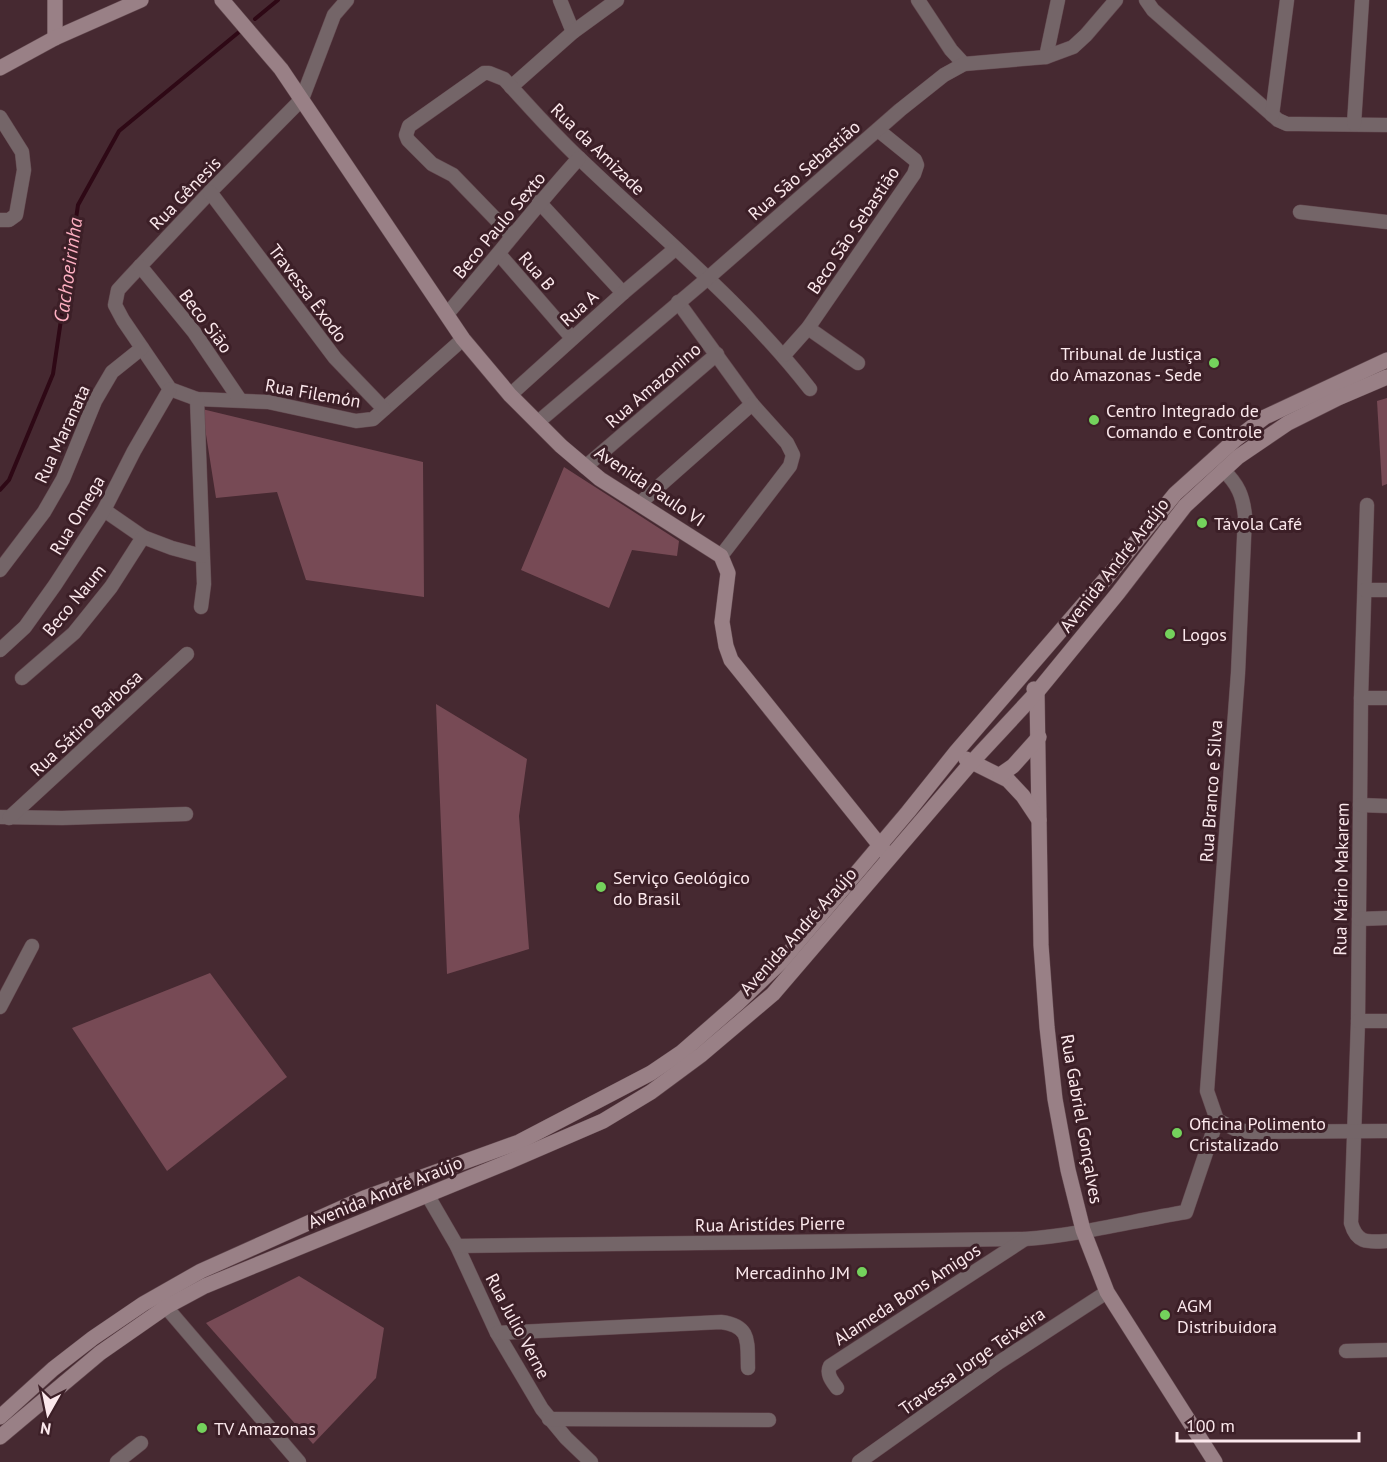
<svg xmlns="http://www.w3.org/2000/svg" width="1387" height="1462" viewBox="0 0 1387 1462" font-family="'PT Sans',sans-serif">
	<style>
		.forest { fill: #774a55 }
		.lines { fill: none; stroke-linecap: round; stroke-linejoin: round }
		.stream { stroke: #2e0815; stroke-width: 4 }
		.street-casing { stroke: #63484f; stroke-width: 15 }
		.secondary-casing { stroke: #63484f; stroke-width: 16 }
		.street { stroke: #746568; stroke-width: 14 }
		.secondary { stroke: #998086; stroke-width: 15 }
		.poi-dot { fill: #74d25c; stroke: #3c1f27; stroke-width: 2 }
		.labels { text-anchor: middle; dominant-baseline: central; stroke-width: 6; stroke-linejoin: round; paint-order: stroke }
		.street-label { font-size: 18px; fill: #fbe8ec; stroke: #3c1f27 }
		.poi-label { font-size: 18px; fill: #fbe8ec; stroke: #3c1f27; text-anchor: start }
		.water-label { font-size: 20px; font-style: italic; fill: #fdafc1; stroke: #3c1f27 }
	</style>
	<rect width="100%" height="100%" fill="#462931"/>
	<!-- forest -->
	<g class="forest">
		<polygon points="1387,398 1387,484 1382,486 1377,401"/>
		<polygon points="202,409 423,462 424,597 306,580 277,492 216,498"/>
		<polygon points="564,467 679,541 677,556 632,550 609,608 521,570"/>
		<polygon points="436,704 527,759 519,816 529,949 447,974"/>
		<polygon points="210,973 287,1077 167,1171 72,1028"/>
		<polygon points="299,1276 384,1328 376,1378 313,1444 206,1323"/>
	</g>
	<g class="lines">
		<!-- stream -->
		<g class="stream">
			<polyline points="255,19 278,0"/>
			<polyline points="0,490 9,480 53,374 78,205 119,131 239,32"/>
		</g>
		<!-- street casing -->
		<g class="street-casing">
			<g id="street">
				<polyline points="347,0 334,15 302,99 210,192 129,278 118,290 115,305 123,320 170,389 197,399 268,402 356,421 373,419 463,339"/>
				<polyline points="560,0 573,32"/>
				<polyline points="918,0 951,50 964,64"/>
				<polyline points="1146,0 1153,10 1278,120 1287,124 1298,124 1387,125"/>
				<polyline points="1046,57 1058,0"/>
				<polyline points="511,87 573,32 617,0"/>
				<polyline points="1272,115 1287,0"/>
				<polyline points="0,117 22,152 24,170 16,215 9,220 0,220"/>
				<polyline points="1354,124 1362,0"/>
				<polyline points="210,192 335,358 384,409"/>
				<polyline points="539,202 623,293"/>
				<polyline points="1300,212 1387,222"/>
				<path d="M512,236L453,175L432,164L408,140L406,135L409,126L484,73H489L504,79C529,106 553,134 580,159C658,234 743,303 810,389"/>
				<polyline points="499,254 572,338"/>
				<polyline points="140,266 194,332 240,400"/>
				<polyline points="678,302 752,404 787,443 793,455 790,466 721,556"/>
				<path d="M447,314C492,263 533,209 579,158"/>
				<polyline points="808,328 858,363"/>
				<polyline points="784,355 808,328 914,174 917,165 915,160 878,130"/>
				<polyline points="510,395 623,293 675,249"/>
				<polyline points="197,399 204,584 201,607"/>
				<polyline points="538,422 708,278 900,110 944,75 964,64 1046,57 1073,47 1086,35 1116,0"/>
				<polyline points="585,467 717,354"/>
				<polyline points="640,503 752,404"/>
				<path d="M1367,505L1361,698L1358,1021L1351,1223C1357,1244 1368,1242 1387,1241"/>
				<polyline points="104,510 143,537 172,548 202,556"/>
				<polyline points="0,570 44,512 63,479 95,401 112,372 142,348"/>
				<polyline points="1365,590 1387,590"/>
				<polyline points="0,650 25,627 55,585 104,510 134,451 170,389"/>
				<polyline points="22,678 74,633 111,587 143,537"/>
				<polyline points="1361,698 1387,698"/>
				<polyline points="1360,805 1387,806"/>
				<polyline points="0,817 62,818 186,814"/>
				<polyline points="9,818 187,654"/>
				<polyline points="1359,919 1387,918"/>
				<polyline points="0,1007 32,946"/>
				<polyline points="1358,1021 1387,1021"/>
				<path d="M1217,1120L1207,1091L1238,673L1245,516C1243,496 1238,484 1223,470"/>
				<polyline points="1217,1120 1237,1130 1252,1132 1387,1131"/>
				<polyline points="428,1196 457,1246 497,1333 542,1409 566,1438 591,1462"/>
				<path d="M457,1246L1025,1239C1079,1235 1132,1221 1186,1212L1217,1120"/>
				<polyline points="166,1307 299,1462"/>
				<path d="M497,1333L721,1322C752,1326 747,1343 748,1368"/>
				<polyline points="1346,1351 1387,1350"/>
				<path d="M837,1388C832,1381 826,1374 830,1366L1025,1239"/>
				<polyline points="549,1419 769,1420"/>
				<polyline points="117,1462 141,1443"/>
				<polyline points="859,1462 998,1363 1107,1292"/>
			</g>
		</g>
		<!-- secondary casing -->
		<g class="secondary-casing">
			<g id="secondary">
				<polyline points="222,0 281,69 463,339 510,395 561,446 600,479 721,556 728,573 722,622 726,646 731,660 886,853"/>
				<polyline points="55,38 55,0"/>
				<polyline points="0,68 55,38 141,0"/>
				<polyline points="1034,689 1037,692 1041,945 1047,1027 1055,1099 1068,1170 1083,1230 1107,1292 1215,1462"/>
				<polyline points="966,759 1008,780 1023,796 1039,820"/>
				<polyline points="1000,775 1013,766 1039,737"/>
				<polyline points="0,1417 53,1369 93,1338 143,1304 201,1271 364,1198 519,1142 651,1073 682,1052 738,1003 782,961 908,812 956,752 1108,576 1175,494 1236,439 1265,417 1387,360"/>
				<polyline points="0,1437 100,1353 166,1307 205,1286 508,1162 603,1121 651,1092 701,1055 773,994 971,763 1037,692 1118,593 1185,506 1238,457 1288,423 1338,398 1387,377"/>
			</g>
		</g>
		<!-- street -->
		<use href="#street" class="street"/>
		<!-- secondary -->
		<use href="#secondary" class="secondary"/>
	</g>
	<!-- markers -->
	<g class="poi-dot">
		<circle cx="1214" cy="363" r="6"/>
		<circle cx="1094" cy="420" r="6"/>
		<circle cx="1202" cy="523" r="6"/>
		<circle cx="1170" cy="634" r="6"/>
		<circle cx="601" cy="887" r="6"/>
		<circle cx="1177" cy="1133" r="6"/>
		<circle cx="862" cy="1272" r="6"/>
		<circle cx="1165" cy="1315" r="6"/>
		<circle cx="202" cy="1428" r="6"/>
	</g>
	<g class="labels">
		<!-- street labels -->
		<g class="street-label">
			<text transform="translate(598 149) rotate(44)">Rua da Amizade</text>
			<text transform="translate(804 170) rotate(-41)">Rua São Sebastião</text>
			<text transform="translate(185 193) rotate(-46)">Rua Gênesis</text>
			<text transform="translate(499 225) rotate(-50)">Beco Paulo Sexto</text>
			<text transform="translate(853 230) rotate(-56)">Beco São Sebastião</text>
			<text transform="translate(537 271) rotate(49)">Rua B</text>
			<text transform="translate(308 293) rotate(53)">Travessa Êxodo</text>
			<text transform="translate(579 308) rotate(-42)">Rua A</text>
			<text transform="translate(206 321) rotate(53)">Beco Sião</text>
			<text transform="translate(653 385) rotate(-41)">Rua Amazonino</text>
			<text transform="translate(313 393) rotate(10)">Rua Filemón</text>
			<text transform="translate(62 434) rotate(-65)">Rua Maranata</text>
			<text transform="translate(650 486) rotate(34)">Avenida Paulo VI</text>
			<text transform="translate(77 515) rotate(-59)">Rua Omega</text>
			<text transform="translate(1114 565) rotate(-52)">Avenida André Araújo</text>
			<text transform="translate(74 600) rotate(-50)">Beco Naum</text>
			<text transform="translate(86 723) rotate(-43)">Rua Sátiro Barbosa</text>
			<text transform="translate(1211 791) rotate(-86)">Rua Branco e Silva</text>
			<text transform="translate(1341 879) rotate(-89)">Rua Mário Makarem</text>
			<text transform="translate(798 931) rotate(-48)">Avenida André Araújo</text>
			<text transform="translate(1082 1119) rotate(80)">Rua Gabriel Gonçalves</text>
			<text transform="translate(385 1192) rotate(-22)">Avenida André Araújo</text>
			<text transform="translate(770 1224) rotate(-1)">Rua Aristídes Pierre</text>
			<text transform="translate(907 1294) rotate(-33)">Alameda Bons Amigos</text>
			<text transform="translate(518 1326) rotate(62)">Rua Julio Verne</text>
			<text transform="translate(972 1361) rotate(-35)">Travessa Jorge Teixeira</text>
		</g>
		<!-- poi labels -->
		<g class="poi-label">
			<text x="1202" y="353" text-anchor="end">Tribunal de Justiça<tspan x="1202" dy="21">do Amazonas - Sede</tspan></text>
			<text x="1106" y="410">Centro Integrado de<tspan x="1106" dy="21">Comando e Controle</tspan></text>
			<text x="1214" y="523">Távola Café</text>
			<text x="1182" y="634">Logos</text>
			<text x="613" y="877">Serviço Geológico<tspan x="613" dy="21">do Brasil</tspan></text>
			<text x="1189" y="1123">Oficina Polimento<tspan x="1189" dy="21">Cristalizado</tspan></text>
			<text x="850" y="1272" text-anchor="end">Mercadinho JM</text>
			<text x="1177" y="1305">AGM<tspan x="1177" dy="21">Distribuidora</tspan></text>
			<text x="214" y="1428">TV Amazonas</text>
		</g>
		<!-- water labels -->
		<g class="water-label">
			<text transform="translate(68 270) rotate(-82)">Cachoeirinha</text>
		</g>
	</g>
	<!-- north arrow -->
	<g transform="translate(48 1414) rotate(189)" stroke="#3c1f27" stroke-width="4.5" paint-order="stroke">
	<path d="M0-4.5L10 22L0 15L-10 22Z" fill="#fbe8ec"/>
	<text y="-9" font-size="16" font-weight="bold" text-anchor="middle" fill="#fbe8ec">N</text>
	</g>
	<!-- scale -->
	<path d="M1177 1432v9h182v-9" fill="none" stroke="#fbe8ec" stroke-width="3"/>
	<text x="1186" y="1432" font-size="18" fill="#fbe8ec" stroke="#3c1f27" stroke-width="4.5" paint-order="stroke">100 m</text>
</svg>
